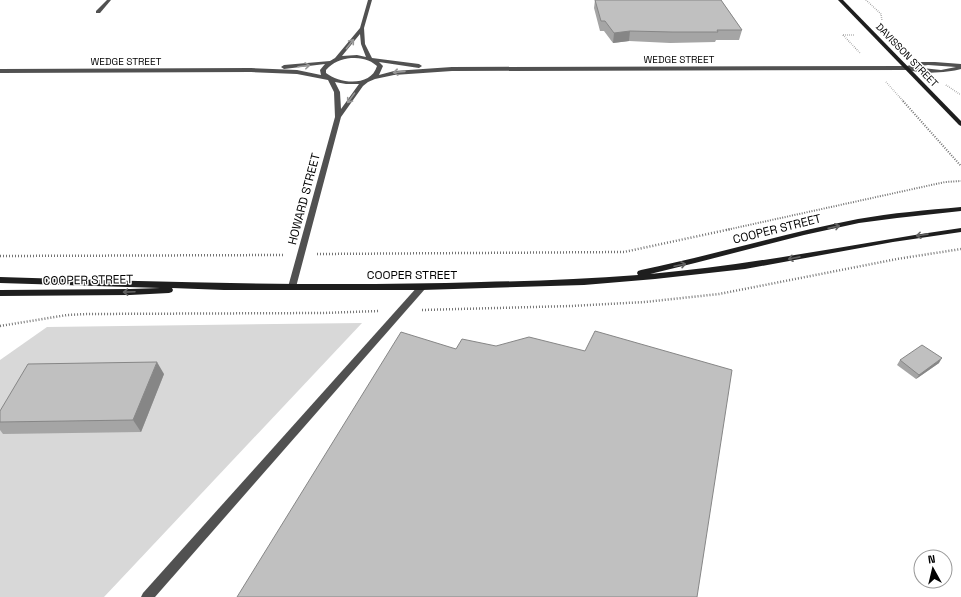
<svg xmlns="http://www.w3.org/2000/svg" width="961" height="597" viewBox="0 0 961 597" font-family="'Space Grotesk',sans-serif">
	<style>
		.green { fill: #d8d8d8 }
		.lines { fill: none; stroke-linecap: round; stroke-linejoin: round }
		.path-far2 { stroke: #737373; stroke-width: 1.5; stroke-dasharray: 0.5 1.5; stroke-linecap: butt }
		.path-far1 { stroke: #737373; stroke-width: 2; stroke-dasharray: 1 1.5; stroke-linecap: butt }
		.path { stroke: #737373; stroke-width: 2.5; stroke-dasharray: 1 2; stroke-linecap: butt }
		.lane { fill: #515151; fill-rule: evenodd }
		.street { fill: #515151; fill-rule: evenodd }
		.secondary { fill: #1e1e1e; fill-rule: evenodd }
		.wall { fill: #a5a5a5 }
		.shaded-wall { fill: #868686 }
		.building { fill: #c0c0c0; stroke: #868686 }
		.oneway { stroke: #979797 }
		.oneway2 { stroke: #626262 }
		.labels { text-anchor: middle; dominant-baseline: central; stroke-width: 3; stroke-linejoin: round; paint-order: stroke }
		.far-street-label { font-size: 10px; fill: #000; stroke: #fff }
		.street-label { font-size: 12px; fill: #000; stroke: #fff }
	</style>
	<rect width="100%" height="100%" fill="#fff"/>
	<!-- green -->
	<polygon class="green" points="362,323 104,597 0,597 0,360 47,327"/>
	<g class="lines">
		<!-- path-far2 -->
		<g class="path-far2">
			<polyline points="866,0 881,14 882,21"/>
			<polyline points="843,35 860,53"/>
			<polyline points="843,35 854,35"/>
			<polyline points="886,82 904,102"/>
			<polyline points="946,85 961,95"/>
		</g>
		<!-- path-far1 -->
		<g class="path-far1">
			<polyline points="903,101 961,166"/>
			<polyline points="726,230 945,182 961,181"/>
		</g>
		<!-- path -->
		<g class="path">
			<polyline points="317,254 624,252 731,229"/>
			<polyline points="0,256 284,255"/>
			<polyline points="422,310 571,306 645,302 719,294 897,259 961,249"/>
			<polyline points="0,326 67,315 87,314 323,313 379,311"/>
		</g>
		<!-- lane -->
		<g class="lane">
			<polygon points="107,0 111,0 100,13 96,13 96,11"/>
			<path d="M921,62H935L961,64V69C947,73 917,75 904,68L907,66ZM928,65L956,67L941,70L913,67Z"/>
			<polygon points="422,284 425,285 426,287 425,289 155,597 141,597 143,593 419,285"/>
		</g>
		<!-- street -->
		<path class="street" d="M368,0H372L364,28L365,44L372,58L419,64L422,66L419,68L379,62L383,66L379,75L394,71L452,67L907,66L910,68L907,70L452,71L394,75L375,79L368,82L363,86L341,117L296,287L292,290L288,287L335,117L334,92L328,80L297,74L251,72L0,73V69L251,68L297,70L321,75L320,70L325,64L284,69L281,67L284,65L330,61L335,58L360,28ZM360,34L361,44L366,57L357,55L342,56ZM351,58C362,58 369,59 377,66C371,87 340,84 326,73V70C333,62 341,59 351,58ZM335,82L346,84H359L341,109L340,92Z"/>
		<!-- secondary -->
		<g class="secondary">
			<polygon points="838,0 843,0 961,121 961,126 959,125"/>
			<path d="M961,207V211L897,218L859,223L804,235L695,263L650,274C754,265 857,243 961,228V232L893,242L745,269L655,279L584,285L422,290H224L172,288L173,290L172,292L169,293L130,295L0,296V290L130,289L160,288L0,283V277C160,282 321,287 481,282C534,281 586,279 638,275L637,273L638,271L641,270C714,255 785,233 858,219C892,213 927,210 961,207Z"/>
		</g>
	</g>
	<!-- wall -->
	<g class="wall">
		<polygon points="595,0 721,0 742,30 739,40 716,40 715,42 670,43 629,41 613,43 604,31 600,31 594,8"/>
		<polygon points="900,360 939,363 916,379 897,365"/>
		<polygon points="164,374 141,432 3,434 0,430 0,411"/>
	</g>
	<!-- shaded-wall -->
	<g class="shaded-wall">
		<polygon points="630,31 629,41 613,43 614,33"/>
		<polygon points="942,358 939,363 916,379 919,375"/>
		<polygon points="157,362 164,374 141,432 133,420"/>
	</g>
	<!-- building -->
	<g class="building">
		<polygon points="595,0 721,0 742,30 717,30 718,32 672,32 630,31 614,33 605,21 601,21"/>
		<polygon points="595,331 732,370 697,597 237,597 401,332 456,349 462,339 496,346 529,337 585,351"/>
		<polygon points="922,345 942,358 919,375 900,360"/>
		<polygon points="157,362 133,420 0,422 0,411 28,364"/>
	</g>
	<!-- one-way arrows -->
	<defs><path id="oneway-shaft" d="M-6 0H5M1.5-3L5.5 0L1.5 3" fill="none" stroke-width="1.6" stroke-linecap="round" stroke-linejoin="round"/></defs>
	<g class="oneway">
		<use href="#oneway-shaft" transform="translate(350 44) rotate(-52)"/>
		<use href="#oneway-shaft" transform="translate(304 66) rotate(-7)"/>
		<use href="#oneway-shaft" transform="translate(399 72) rotate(174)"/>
		<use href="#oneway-shaft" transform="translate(351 98) rotate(126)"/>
	</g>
	<g class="oneway2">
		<use href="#oneway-shaft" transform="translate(834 227) rotate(-13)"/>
		<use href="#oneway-shaft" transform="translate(922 235) rotate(172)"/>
		<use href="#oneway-shaft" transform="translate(794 258) rotate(169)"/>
		<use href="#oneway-shaft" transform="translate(680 265) rotate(-12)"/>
		<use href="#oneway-shaft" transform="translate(129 292) rotate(178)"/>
	</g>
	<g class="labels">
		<!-- far-street labels -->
		<g class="far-street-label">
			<text transform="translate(907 55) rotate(46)">DAVISSON STREET</text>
			<text x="679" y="59">WEDGE STREET</text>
			<text x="126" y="61">WEDGE STREET</text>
		</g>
		<!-- street labels -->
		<g class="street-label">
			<text transform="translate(304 199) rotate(-75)">HOWARD STREET</text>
			<text transform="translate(777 229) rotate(-14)">COOPER STREET</text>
			<text x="412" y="275">COOPER STREET</text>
			<text transform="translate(88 280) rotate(-1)">COOPER STREET</text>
		</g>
	</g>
	<!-- north arrow -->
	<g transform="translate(933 569) rotate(352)"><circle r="19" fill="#ffffff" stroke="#999999"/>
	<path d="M0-3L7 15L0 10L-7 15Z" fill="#000000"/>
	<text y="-6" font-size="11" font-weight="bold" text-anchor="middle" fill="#000000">N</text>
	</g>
</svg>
